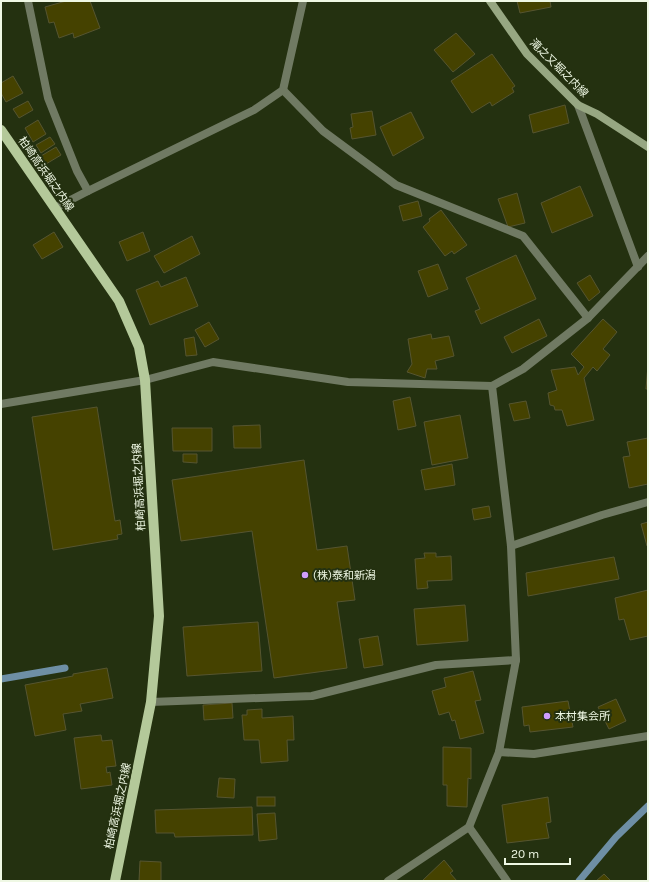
<svg xmlns="http://www.w3.org/2000/svg" width="649" height="882" viewBox="0 0 649 882" font-family="Karla,'Noto Sans JP',sans-serif">
	<style>
		.lines { fill: none; stroke-linecap: round; stroke-linejoin: round }
		.stream { stroke: #6e8fa5; stroke-width: 7 }
		.building { fill: #454200; stroke: #565530 }
		.street { stroke: #707a63; stroke-width: 8 }
		.secondary { stroke: #97a782; stroke-width: 8 }
		.primary { stroke: #b4c99a; stroke-width: 10 }
		.poi-dot { fill: #d09dff; stroke: #243110; stroke-width: 1.5 }
		.labels { text-anchor: middle; dominant-baseline: central; stroke-width: 4; stroke-linejoin: round; paint-order: stroke }
		.street-label { font-size: 11px; fill: #eff8e4; stroke: #243110 }
		.poi-label { font-size: 11px; fill: #eff8e4; stroke: #243110; text-anchor: start }
	</style>
	<rect width="100%" height="100%" fill="#243110"/>
	<g class="lines">
		<!-- stream -->
		<g class="stream">
			<polyline points="1,679 65,668"/>
			<polyline points="579,881 616,837 648,806"/>
		</g>
	</g>
	<!-- building -->
	<g class="building">
		<polygon points="66,1 90,1 100,28 74,38 73,33 59,38 54,22 49,23 45,7"/>
		<polygon points="517,1 550,1 551,7 520,13"/>
		<polygon points="456,33 475,54 453,72 434,50"/>
		<polygon points="492,54 515,86 512,88 514,92 492,106 490,102 472,113 451,81"/>
		<polygon points="13,76 23,93 6,102 1,93 1,83"/>
		<polygon points="28,101 33,110 19,118 13,109"/>
		<polygon points="565,105 569,123 533,133 529,115"/>
		<polygon points="372,111 376,135 352,139 350,128 353,127 351,114"/>
		<polygon points="411,112 424,138 393,156 380,127"/>
		<polygon points="38,120 46,134 33,142 25,128"/>
		<polygon points="50,137 55,144 41,153 36,145"/>
		<polygon points="56,147 61,155 46,164 41,156"/>
		<polygon points="580,186 593,216 552,233 541,203"/>
		<polygon points="517,193 525,223 508,227 498,199"/>
		<polygon points="418,201 422,216 403,221 399,206"/>
		<polygon points="441,210 467,245 454,254 452,251 445,256 423,227 430,221 429,219"/>
		<polygon points="54,232 63,247 42,259 33,245"/>
		<polygon points="143,232 150,251 127,261 119,242"/>
		<polygon points="192,236 200,254 164,273 154,256"/>
		<polygon points="516,255 536,299 481,324 475,311 480,309 466,278"/>
		<polygon points="438,264 448,289 428,297 418,271"/>
		<polygon points="590,275 600,292 589,301 577,283"/>
		<polygon points="186,277 198,306 150,325 136,290 158,281 161,287"/>
		<polygon points="539,319 547,336 512,353 504,337"/>
		<polygon points="603,319 617,332 603,349 610,355 597,371 593,367 584,378 594,420 567,426 562,410 555,410 554,406 550,405 548,393 557,390 551,370 575,367 578,375 584,367 571,354"/>
		<polygon points="209,322 219,339 205,347 195,330"/>
		<polygon points="431,334 432,339 449,336 454,356 435,361 437,369 427,369 425,378 407,372 412,364 408,339"/>
		<polygon points="194,337 197,355 186,356 184,339"/>
		<polygon points="648,365 648,389 646,389"/>
		<polygon points="410,397 416,426 398,430 393,401"/>
		<polygon points="526,401 530,418 514,421 509,404"/>
		<polygon points="97,407 115,521 120,520 122,534 117,535 118,539 53,550 32,417"/>
		<polygon points="460,415 468,458 432,465 424,422"/>
		<polygon points="260,425 261,448 234,448 233,426"/>
		<polygon points="172,428 212,428 212,451 173,451"/>
		<polygon points="648,438 648,484 629,488 623,457 630,456 627,442"/>
		<polygon points="183,454 197,454 197,463 183,462"/>
		<polygon points="304,460 317,550 347,546 355,600 337,602 347,668 274,678 252,531 181,541 172,480"/>
		<polygon points="452,464 455,485 425,490 421,470"/>
		<polygon points="489,506 491,517 474,520 472,509"/>
		<polygon points="648,522 648,546 647,546 641,524"/>
		<polygon points="424,553 436,553 436,557 451,556 452,580 427,581 428,588 417,589 415,559 425,558"/>
		<polygon points="614,557 619,579 528,596 526,573"/>
		<polygon points="648,590 648,636 630,640 624,619 619,620 615,598"/>
		<polygon points="465,605 468,641 417,645 414,609"/>
		<polygon points="258,622 262,671 187,676 183,627"/>
		<polygon points="378,636 383,665 364,668 359,639"/>
		<polygon points="107,668 113,698 80,704 82,711 63,714 66,730 35,736 25,685 73,676 73,674"/>
		<polygon points="473,671 481,700 475,701 484,733 460,739 455,720 452,721 449,712 439,715 432,691 446,687 444,678"/>
		<polygon points="616,699 626,721 609,729 598,707"/>
		<polygon points="568,701 573,727 530,732 529,725 524,726 522,707"/>
		<polygon points="232,703 233,718 204,720 203,705"/>
		<polygon points="262,709 262,718 293,716 294,740 287,740 288,761 261,763 259,740 244,740 242,715 247,715 247,710"/>
		<polygon points="101,735 102,741 112,740 116,766 106,767 107,773 110,772 112,785 81,789 74,738"/>
		<polygon points="443,747 471,748 471,779 468,778 467,807 447,806 447,785 443,785"/>
		<polygon points="219,778 235,779 234,798 217,797"/>
		<rect x="257" y="797" width="18" height="9"/>
		<polygon points="548,797 551,822 546,823 549,838 507,843 502,805"/>
		<polygon points="252,807 253,835 175,837 174,833 156,833 155,810"/>
		<polygon points="275,813 277,839 259,841 257,814"/>
		<polygon points="444,860 453,871 450,873 457,881 422,881"/>
		<polygon points="140,861 161,862 161,881 139,881"/>
		<polygon points="604,874 611,881 596,881"/>
	</g>
	<g class="lines">
		<!-- street -->
		<g class="street">
			<polyline points="28,1 48,98 77,171 88,191"/>
			<polyline points="283,90 323,131 396,185 523,236 588,318"/>
			<polyline points="578,105 638,267"/>
			<polyline points="55,208 88,191 254,110 283,90 303,1"/>
			<polyline points="1,404 145,380 213,362 348,382 492,386 523,369 588,318 648,256"/>
			<polyline points="511,546 602,515 648,502"/>
			<polyline points="151,702 312,696 436,665 516,660"/>
			<polyline points="499,752 534,754 648,736"/>
			<polyline points="469,827 507,881"/>
			<polyline points="388,881 469,827 499,752 516,660 511,546 492,386"/>
		</g>
		<!-- secondary -->
		<polyline class="secondary" points="490,1 527,54 578,105 597,114 648,147"/>
		<!-- primary -->
		<polyline class="primary" points="1,130 119,301 139,347 145,380 159,616 151,702 115,881"/>
	</g>
	<!-- markers -->
	<g class="poi-dot">
		<circle cx="305" cy="575" r="4"/>
		<circle cx="547" cy="716" r="4"/>
	</g>
	<g class="labels">
		<!-- street labels -->
		<g class="street-label">
			<text transform="translate(559 68) rotate(45)">滝之又堀之内線</text>
			<text transform="translate(46 174) rotate(55)">柏崎高浜堀之内線</text>
			<text transform="translate(139 487) rotate(-93)">柏崎高浜堀之内線</text>
			<text transform="translate(118 806) rotate(-78)">柏崎高浜堀之内線</text>
		</g>
		<!-- poi labels -->
		<g class="poi-label">
			<text x="313" y="575">(株)泰和新潟</text>
			<text x="555" y="716">本村集会所</text>
		</g>
	</g>
	<!-- border -->
	<rect width="649" height="882" fill="none" stroke="#eff8e4" stroke-width="4"/>
	<!-- scale -->
	<path d="M505 858v6h65v-6" fill="none" stroke="#eff8e4" stroke-width="2"/>
	<text x="511" y="858" font-size="12" fill="#eff8e4" stroke="#243110" stroke-width="3" paint-order="stroke">20 m</text>
</svg>
